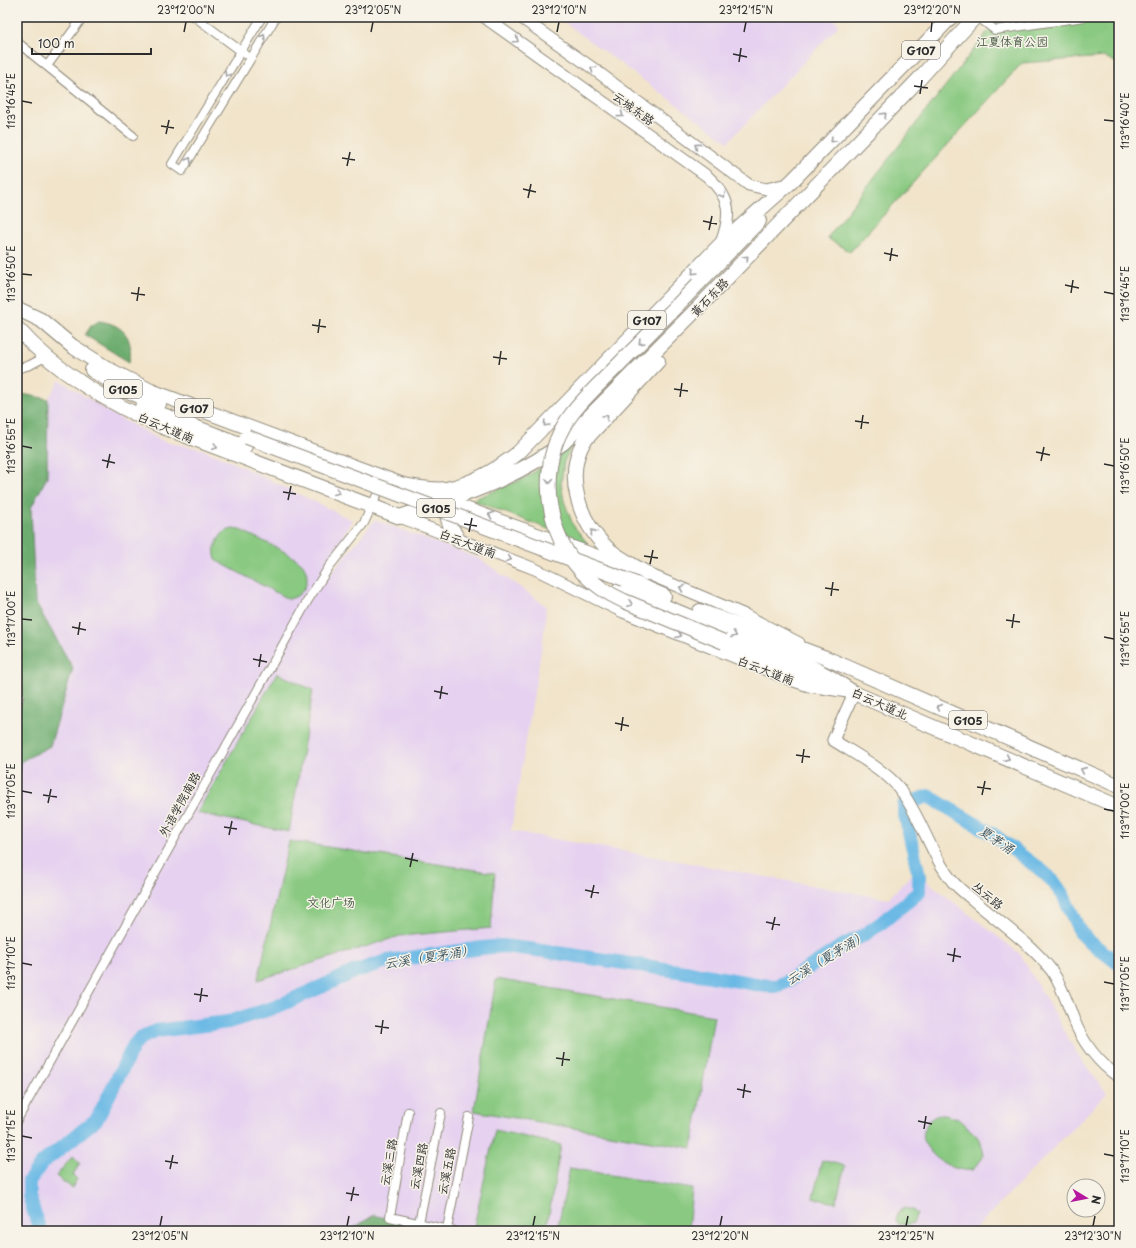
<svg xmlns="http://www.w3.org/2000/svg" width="1136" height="1248" viewBox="0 0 1136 1248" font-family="'Playpen Sans','LXGW WenKai TC',sans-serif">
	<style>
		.built { fill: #e6d2f0 }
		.green { fill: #89c981; stroke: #5a7a56 }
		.forest { fill: #6ead6f; stroke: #4c6c4d }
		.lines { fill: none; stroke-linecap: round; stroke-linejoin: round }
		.river { stroke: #6bb9e5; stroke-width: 14 }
		.street-casing { stroke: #8e887a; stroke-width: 10 }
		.secondary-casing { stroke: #8e887a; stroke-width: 13 }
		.highway-casing { stroke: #8e887a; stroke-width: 16 }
		.street { stroke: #fff; stroke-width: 8 }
		.secondary { stroke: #fff; stroke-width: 11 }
		.highway { stroke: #fff; stroke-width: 14 }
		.highway-bridge-casing { stroke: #8e887a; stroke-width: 16; stroke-linecap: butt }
		.highway-bridge { stroke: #fff; stroke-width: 14 }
		.oneway { stroke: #a0a0a0 }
		.ticks { fill: none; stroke: #2b2b2b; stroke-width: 1.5 }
		.labels { text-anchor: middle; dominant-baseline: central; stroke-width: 3; stroke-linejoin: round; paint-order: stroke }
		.shield { fill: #f7f3e8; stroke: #686764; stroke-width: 1 }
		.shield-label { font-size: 11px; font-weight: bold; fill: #2b2b2b }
		.park-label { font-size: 12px; fill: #475a45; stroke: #f7f3e8 }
		.street-label { font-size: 12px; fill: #2b2b2b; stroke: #f7f3e8 }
		.water-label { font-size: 13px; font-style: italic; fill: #3e5663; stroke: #f7f3e8 }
		.neatline { fill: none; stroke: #2b2b2b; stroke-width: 1.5 }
		.ticks-label { font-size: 10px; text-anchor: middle; fill: #2b2b2b }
	</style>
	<rect width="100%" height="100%" fill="#f7f3e8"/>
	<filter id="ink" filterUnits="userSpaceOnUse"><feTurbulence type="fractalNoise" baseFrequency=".025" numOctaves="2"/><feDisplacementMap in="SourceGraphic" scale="8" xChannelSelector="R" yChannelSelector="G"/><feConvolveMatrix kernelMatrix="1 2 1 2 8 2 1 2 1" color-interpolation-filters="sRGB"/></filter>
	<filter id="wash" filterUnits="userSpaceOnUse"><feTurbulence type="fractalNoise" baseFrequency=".012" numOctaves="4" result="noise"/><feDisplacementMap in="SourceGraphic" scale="16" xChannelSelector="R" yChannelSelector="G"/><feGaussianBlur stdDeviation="0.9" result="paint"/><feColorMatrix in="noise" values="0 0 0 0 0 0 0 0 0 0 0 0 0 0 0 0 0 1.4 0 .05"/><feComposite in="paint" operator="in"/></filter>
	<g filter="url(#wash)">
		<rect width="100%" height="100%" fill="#f1e4ca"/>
		<!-- built -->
		<g class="built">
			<polygon points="557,17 833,17 839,25 728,142"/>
			<polygon points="60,380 112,414 165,442 201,449 226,459 352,520 303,607 375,520 480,559 546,606 545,626 511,831 888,899 914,872 919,875 1020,954 1079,1057 1107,1093 973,1231 435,1231 374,1215 349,1231 17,1231 17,792 20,762 50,746 73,668 35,602 31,508 47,477 48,399"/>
		</g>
		<!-- green -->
		<g class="green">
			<polygon points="999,17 1119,17 1119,64 1105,57 1022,63 850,252 827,238"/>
			<polygon points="576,436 564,462 561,484 564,501 573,525 588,544 472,500 523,479 543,466"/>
			<path d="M233,529L240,530C252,536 300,557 304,566C307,572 308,579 306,584C303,593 296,598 288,599L217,561C211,549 217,540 225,531Z"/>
			<polygon points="277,673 313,690 289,832 197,813"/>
			<polygon points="289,841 495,873 491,928 400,936 258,980"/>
			<polygon points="496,979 714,1016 692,1148 474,1111"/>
			<path d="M945,1115L957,1118L976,1135L981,1142L984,1155L973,1170C954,1172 933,1160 924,1142C919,1134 927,1120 936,1116C938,1115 942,1115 945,1115Z"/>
			<polygon points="495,1130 561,1145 546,1231 473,1231"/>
			<polygon points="73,1156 80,1163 73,1175 77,1179 72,1188 56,1176"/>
			<polygon points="822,1160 845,1166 836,1203 813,1198"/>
			<polygon points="570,1168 692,1189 688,1231 557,1231"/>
			<polygon points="904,1208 913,1210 917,1214 913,1223 907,1225 898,1224 896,1220 898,1212"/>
		</g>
		<!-- forest -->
		<g class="forest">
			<path d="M99,321C123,324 135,338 129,362L85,335L91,326Z"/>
			<polygon points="17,393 48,399 47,477 31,508 35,602 73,668 50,746 20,762 17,792"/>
			<polygon points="374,1215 434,1231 435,1231 349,1231"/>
		</g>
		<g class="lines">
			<!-- river -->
			<polyline class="river" points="40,1231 29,1196 29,1181 42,1163 97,1119 134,1045 140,1038 156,1031 228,1022 276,1007 356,971 387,961 482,948 503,946 544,951 705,975 767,986 776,986 788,981 842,946 864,935 881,923 919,892 919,875 904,811 904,805 928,796 994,835 1042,871 1054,882 1063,895 1080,932 1090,942 1119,964"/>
		</g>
	</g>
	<g filter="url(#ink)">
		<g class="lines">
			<!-- street casing -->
			<g class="street-casing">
				<g id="street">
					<polyline points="195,17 245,54"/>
					<polyline points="262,17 172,164 182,171 276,17"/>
					<polyline points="978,17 995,30 1084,17"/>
					<polyline points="17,42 133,136"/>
					<polyline points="47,66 83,17"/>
					<polyline points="17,369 30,365 47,356"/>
					<polyline points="17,645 19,697 17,707"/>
					<polyline points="408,1112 390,1217 454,1231"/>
					<polyline points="17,1120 308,600 329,567 364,523 382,484"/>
					<polyline points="419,1223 441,1113"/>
					<polyline points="447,1229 469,1117"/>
				</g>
			</g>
			<!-- secondary casing -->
			<g class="secondary-casing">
				<g id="secondary">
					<path d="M484,17L707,176C731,198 732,213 721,243"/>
					<polyline points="520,17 591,67 749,185 766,189 787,184"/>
					<polyline points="423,492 646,573 745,615 799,643"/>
					<path d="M400,517L535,569L623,612L791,680L809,686L854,693L833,740C853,753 885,770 899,788C921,816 931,856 953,882C960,890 970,897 978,904C1003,925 1032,945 1052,971C1062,986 1067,1002 1073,1018C1082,1041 1098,1063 1119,1077"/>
				</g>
			</g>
			<!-- highway casing -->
			<g class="highway-casing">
				<g id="highway">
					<polyline points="698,284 759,221"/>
					<path d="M18,309L41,320L72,346L108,369L151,391L403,485C417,487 432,491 446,489C472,484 498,469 518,453L721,244L791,182L951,17"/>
					<path d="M17,328C57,373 109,403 163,427L400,517C457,497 514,480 563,443L700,306L919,79L975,17"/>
					<polyline points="92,370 123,389 159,404"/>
					<polyline points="142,407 245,446"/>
					<path d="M447,503C444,517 452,529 459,541"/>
					<path d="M646,573C633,565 618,558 607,548C579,521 564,476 584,441L658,361"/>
					<polyline points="624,579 664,596"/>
					<polyline points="620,588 809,666 833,679 854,693 1119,807"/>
					<polyline points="700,611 826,658 1119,786"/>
					<polyline points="724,642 823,682"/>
				</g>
			</g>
			<!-- street -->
			<use href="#street" class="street"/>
			<!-- secondary -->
			<use href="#secondary" class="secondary"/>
			<!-- highway -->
			<use href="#highway" class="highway"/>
			<!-- highway-bridge casing -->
			<g class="highway-bridge-casing">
				<g id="highway-bridge">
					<path d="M698,284C673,310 648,335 623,360C606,378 586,395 571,415C546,448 543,493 557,531C569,564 593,587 624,601L724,642"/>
					<polyline points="247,437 624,579"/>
				</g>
			</g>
			<!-- highway-bridge -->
			<use href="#highway-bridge" class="highway-bridge"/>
		</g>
		<!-- one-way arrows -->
		<defs><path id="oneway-chevron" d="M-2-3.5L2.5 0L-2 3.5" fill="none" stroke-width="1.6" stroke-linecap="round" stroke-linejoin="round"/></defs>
		<g class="oneway">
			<use href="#oneway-chevron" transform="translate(263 37) rotate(-59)"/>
			<use href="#oneway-chevron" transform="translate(516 40) rotate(35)"/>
			<use href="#oneway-chevron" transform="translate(593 69) rotate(-144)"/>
			<use href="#oneway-chevron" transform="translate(227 74) rotate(122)"/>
			<use href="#oneway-chevron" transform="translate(621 115) rotate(36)"/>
			<use href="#oneway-chevron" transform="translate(884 115) rotate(-46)"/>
			<use href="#oneway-chevron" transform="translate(833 140) rotate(134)"/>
			<use href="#oneway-chevron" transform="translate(697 146) rotate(-143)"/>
			<use href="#oneway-chevron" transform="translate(189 160) rotate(-59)"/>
			<use href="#oneway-chevron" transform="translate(723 195) rotate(60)"/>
			<use href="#oneway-chevron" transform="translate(746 258) rotate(-46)"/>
			<use href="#oneway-chevron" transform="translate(694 272) rotate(134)"/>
			<use href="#oneway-chevron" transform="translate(641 342) rotate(134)"/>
			<use href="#oneway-chevron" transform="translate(606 417) rotate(-46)"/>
			<use href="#oneway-chevron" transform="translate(546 424) rotate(133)"/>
			<use href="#oneway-chevron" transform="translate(215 447) rotate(20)"/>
			<use href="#oneway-chevron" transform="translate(549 481) rotate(94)"/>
			<use href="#oneway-chevron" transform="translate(337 492) rotate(21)"/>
			<use href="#oneway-chevron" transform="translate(491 515) rotate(-160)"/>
			<use href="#oneway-chevron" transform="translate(593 532) rotate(-125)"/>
			<use href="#oneway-chevron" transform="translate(509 559) rotate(20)"/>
			<use href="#oneway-chevron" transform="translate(682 588) rotate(-158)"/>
			<use href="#oneway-chevron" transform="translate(630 604) rotate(23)"/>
			<use href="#oneway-chevron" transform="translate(679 635) rotate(22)"/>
			<use href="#oneway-chevron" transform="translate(734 635) rotate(22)"/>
			<use href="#oneway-chevron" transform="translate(939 707) rotate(-156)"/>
			<use href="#oneway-chevron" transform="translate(1007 758) rotate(24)"/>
			<use href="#oneway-chevron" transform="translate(1083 770) rotate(-156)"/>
		</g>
	</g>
	<!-- ticks -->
	<path class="ticks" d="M184,32L186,22M371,32L373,22M557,32L559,22M744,32L746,22M931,32L932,22M733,54L747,57M739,62L741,48M914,86L928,88M920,94L922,80M22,101L32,103M1104,120L1114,121M161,126L174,128M166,134L169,120M342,158L355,160M347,166L350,152M523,189L536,192M528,198L531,184M703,221L717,224M709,230L712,216M884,253L898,256M890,261L892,248M22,274L32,275M1065,285L1079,288M1104,292L1114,294M131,293L145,295M1071,293L1073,280M137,301L139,287M312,325L326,327M318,333L320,319M493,357L507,359M499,365L501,351M674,389L688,391M680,397L682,383M855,421L869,423M861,429L863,415M22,446L32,448M1036,452L1050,455M102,460L115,463M1041,461L1044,447M1104,464L1114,466M107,468L110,454M283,492L296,494M288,500L291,486M464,524L477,526M469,532L472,518M644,556L658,558M650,564L653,550M825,588L839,590M831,596L833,582M22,619L32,620M1006,620L1020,622M72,627L86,630M1012,628L1014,614M78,635L80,622M1104,637L1114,639M253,659L267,662M259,667L261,654M434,691L448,694M440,699L442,686M615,723L629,726M621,731L623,717M796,755L810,757M802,763L804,749M977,787L991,789M22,791L32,793M43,795L57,797M982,795L985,781M48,803L51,789M1104,809L1114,811M224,827L237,829M229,835L232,821M405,858L418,861M410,867L413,853M585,890L599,893M591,898L594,885M766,922L780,925M772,930L775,917M947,954L961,957M953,962L955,948M22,963L32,965M1104,982L1114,984M194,994L208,996M200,1002L202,988M375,1026L389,1028M381,1034L383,1020M556,1058L570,1060M562,1066L564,1052M737,1089L751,1092M743,1098L745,1084M918,1121L932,1124M924,1129L926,1116M22,1136L32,1138M1104,1154L1114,1156M165,1161L178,1163M170,1169L173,1155M346,1193L359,1195M351,1201L354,1187M160,1226L162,1216M347,1226L349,1216M533,1226L535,1216M720,1226L722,1216M906,1226L908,1216M1093,1226L1095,1216"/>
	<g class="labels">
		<!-- shield labels -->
		<g class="shield">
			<rect x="902" y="41" width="38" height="18" rx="3"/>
			<rect x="628" y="311" width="38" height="18" rx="3"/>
			<rect x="104" y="380" width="38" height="18" rx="3"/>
			<rect x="175" y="399" width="38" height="18" rx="3"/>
			<rect x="417" y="499" width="38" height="18" rx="3"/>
			<rect x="949" y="711" width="38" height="18" rx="3"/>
		</g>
		<g class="shield-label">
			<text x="921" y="50">G107</text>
			<text x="647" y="320">G107</text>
			<text x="123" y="389">G105</text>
			<text x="194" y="408">G107</text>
			<text x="436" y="508">G105</text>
			<text x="968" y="720">G105</text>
		</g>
		<!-- park labels -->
		<g class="park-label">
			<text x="1012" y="41">江夏体育公园</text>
			<text x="331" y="902">文化广场</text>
		</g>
		<!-- street labels -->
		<g class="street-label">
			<text transform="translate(634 108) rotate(36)">云城东路</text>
			<text transform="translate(709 297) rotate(-46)">黄石东路</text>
			<text transform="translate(166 427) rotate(23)">白云大道南</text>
			<text transform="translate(468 543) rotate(21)">白云大道南</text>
			<text transform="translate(766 670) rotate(21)">白云大道南</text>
			<text transform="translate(880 703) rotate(24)">白云大道北</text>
			<text transform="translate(179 804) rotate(-61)">外语学院南路</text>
			<text transform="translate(988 895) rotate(40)">丛云路</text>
			<text transform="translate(388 1162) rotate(-80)">云溪三路</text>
			<text transform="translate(418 1166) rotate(-79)">云溪四路</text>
			<text transform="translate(446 1171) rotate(-79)">云溪五路</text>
		</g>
		<!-- water labels -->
		<g class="water-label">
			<text transform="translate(997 839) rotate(34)">夏茅涌</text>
			<text transform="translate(429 956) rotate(-9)">云溪（夏茅涌）</text>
			<text transform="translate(826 957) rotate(-31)">云溪（夏茅涌）</text>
		</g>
	</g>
	<!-- margin -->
	<rect width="1136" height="1248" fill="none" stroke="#f7f3e8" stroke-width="44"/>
	<!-- north arrow -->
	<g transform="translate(1086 1198) rotate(100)"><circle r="19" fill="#f7f3e8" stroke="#a5a39c"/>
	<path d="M0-3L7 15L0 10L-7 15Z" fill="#b5179e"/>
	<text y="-6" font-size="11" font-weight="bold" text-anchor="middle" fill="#2b2b2b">N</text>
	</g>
	<!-- scale -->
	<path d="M32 48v6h119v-6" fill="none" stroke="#2b2b2b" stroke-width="2"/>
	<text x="38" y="48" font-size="12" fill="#2b2b2b" stroke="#f7f3e8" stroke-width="3" paint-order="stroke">100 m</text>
	<rect x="22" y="22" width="1092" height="1204" class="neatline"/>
	<g class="ticks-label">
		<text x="186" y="14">23°12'00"N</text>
		<text x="373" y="14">23°12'05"N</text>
		<text x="559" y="14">23°12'10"N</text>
		<text x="746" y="14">23°12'15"N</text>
		<text x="932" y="14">23°12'20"N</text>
		<text transform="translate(11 101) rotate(-90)" y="4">113°16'45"E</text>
		<text transform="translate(1125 121) rotate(-90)" y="4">113°16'40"E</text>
		<text transform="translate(11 274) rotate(-90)" y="4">113°16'50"E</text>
		<text transform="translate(1125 294) rotate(-90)" y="4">113°16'45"E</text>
		<text transform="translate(11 446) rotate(-90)" y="4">113°16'55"E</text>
		<text transform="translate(1125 466) rotate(-90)" y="4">113°16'50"E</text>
		<text transform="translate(11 619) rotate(-90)" y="4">113°17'00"E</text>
		<text transform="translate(1125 639) rotate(-90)" y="4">113°16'55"E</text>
		<text transform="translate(11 791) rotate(-90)" y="4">113°17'05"E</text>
		<text transform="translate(1125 811) rotate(-90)" y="4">113°17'00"E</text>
		<text transform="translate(11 963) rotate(-90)" y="4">113°17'10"E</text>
		<text transform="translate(1125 984) rotate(-90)" y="4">113°17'05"E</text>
		<text transform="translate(11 1136) rotate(-90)" y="4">113°17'15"E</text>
		<text transform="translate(1125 1156) rotate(-90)" y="4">113°17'10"E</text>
		<text x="160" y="1240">23°12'05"N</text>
		<text x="347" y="1240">23°12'10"N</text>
		<text x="533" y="1240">23°12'15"N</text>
		<text x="720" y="1240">23°12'20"N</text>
		<text x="906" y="1240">23°12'25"N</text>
		<text x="1093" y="1240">23°12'30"N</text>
	</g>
</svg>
